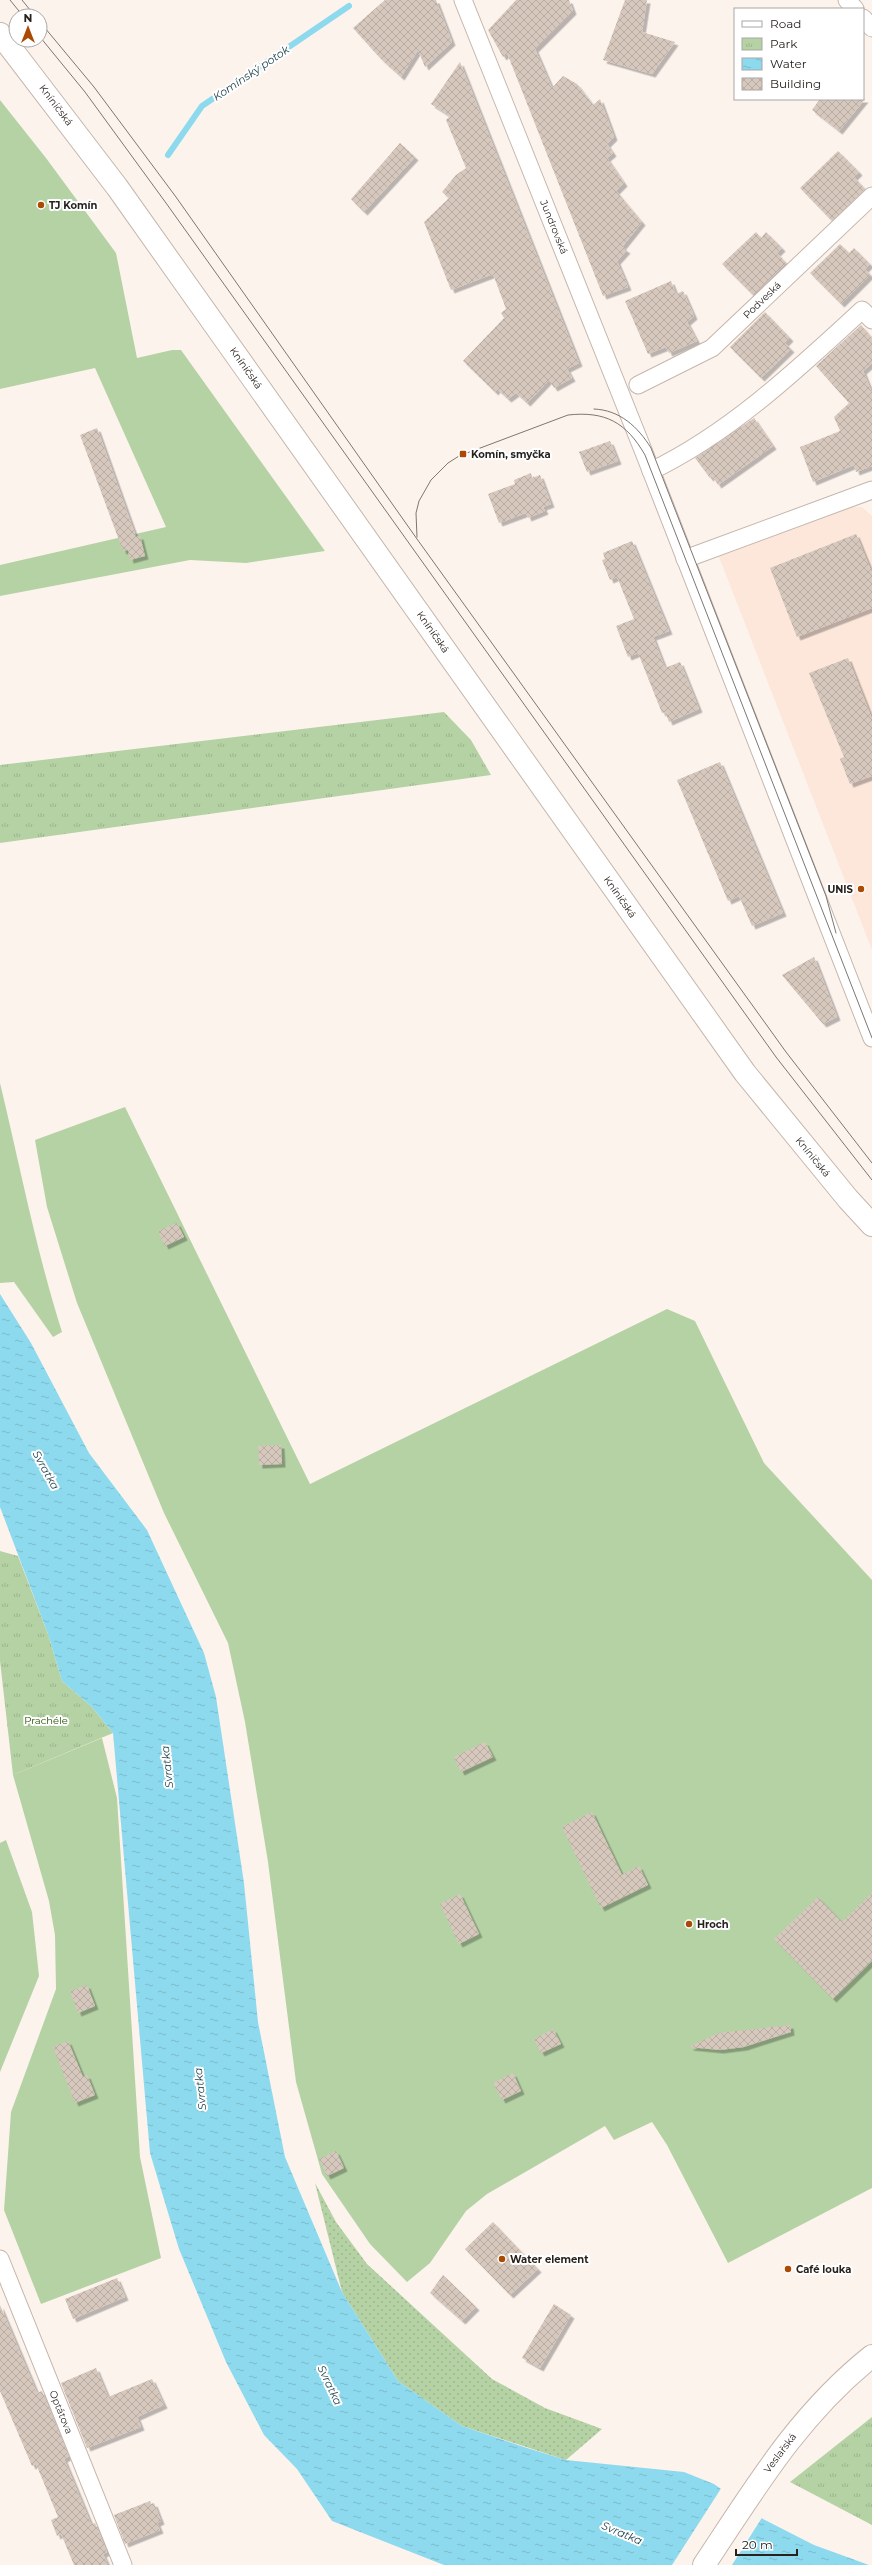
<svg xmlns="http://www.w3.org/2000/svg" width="872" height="2565" viewBox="0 0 872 2565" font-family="Montserrat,sans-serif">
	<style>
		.commercial { fill: #fde6da }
		.grass { fill: url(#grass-dots) }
		.park { fill: url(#park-tufts) }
		.garden { fill: #b5d2a4 }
		.water { fill: url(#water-ripples) }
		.pier { fill: #fdf3ed }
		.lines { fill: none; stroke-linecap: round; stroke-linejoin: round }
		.stream { stroke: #8ddaee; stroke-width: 6 }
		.building { fill: url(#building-cross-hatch); filter: url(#shadow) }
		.street-casing { stroke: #c5b6ac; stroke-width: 19 }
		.secondary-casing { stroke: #c5b6ac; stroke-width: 24 }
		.street { stroke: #fff; stroke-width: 17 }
		.secondary { stroke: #fff; stroke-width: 22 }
		.tram { stroke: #7e7671; stroke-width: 1 }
		.poi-dot { fill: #ab4a05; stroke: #fff; stroke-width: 1.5 }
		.labels { text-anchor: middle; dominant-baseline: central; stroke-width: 4; stroke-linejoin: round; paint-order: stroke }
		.street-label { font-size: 10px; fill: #28221e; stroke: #fff }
		.poi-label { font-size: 10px; font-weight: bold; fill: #28221e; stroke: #fff; text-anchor: start }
		.park-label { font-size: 10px; fill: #274e00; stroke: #fff }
		.water-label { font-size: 11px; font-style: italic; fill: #183c45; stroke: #fff }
	</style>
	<defs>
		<pattern id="grass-dots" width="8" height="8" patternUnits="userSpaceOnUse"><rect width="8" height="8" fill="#b5d2a4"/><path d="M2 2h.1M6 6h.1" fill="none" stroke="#9cb48d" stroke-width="1.8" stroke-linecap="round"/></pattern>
		<pattern id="park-tufts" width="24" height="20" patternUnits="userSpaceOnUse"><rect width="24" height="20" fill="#b5d2a4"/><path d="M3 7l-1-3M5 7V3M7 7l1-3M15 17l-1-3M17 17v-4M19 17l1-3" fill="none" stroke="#9cb48d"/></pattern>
		<pattern id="water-ripples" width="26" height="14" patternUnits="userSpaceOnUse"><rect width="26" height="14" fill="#8ddaee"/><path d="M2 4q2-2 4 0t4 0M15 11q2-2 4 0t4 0" fill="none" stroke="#7abbcc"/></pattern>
		<pattern id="building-cross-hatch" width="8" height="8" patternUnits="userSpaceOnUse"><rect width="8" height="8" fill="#d7c8be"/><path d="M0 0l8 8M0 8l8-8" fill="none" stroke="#b9aca3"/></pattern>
		<filter id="shadow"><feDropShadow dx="3.5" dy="3.5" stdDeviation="0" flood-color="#0004"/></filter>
	</defs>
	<rect width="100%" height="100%" fill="#fdf3ed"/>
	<!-- commercial -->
	<polygon class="commercial" points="851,507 862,507 872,516 872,950 719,557"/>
	<!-- grass -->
	<polygon class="grass" points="315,2183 336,2222 367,2264 492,2379 545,2408 602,2429 566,2460 462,2426 398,2381 342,2292"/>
	<!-- park -->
	<g class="park">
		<polygon points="444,712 471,740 491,775 0,843 0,765"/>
		<polygon points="0,1551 18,1556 48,1634 62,1681 92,1707 113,1733 13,1775 0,1661"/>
		<polygon points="872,2417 872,2525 790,2482"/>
	</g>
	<!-- garden -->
	<g class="garden">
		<polygon points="0,100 46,158 116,253 137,358 172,350 181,350 325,551 246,563 190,560 0,596 0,565 166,527 95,368 0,389"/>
		<path d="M0,1083C20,1166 36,1250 62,1332L53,1337L14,1282L0,1283Z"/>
		<polygon points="125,1107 310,1484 667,1309 695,1321 764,1463 872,1580 872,2188 728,2263 667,2145 652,2122 614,2140 605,2126 487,2194 466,2211 430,2263 407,2282 370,2244 322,2174 296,2082 268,1862 245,1722 228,1643 164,1513 77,1303 47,1207 35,1140"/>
		<polygon points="102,1738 117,1798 140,2157 161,2258 41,2304 4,2210 11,2112 56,1989 55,1935 49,1901 13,1775"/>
		<polygon points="6,1840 32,1912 39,1976 0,2072 0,1843"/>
	</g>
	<!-- water -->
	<polygon class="water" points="0,1294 31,1343 89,1453 147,1530 204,1653 216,1697 244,1883 258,2022 285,2157 342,2292 398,2381 462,2426 524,2447 566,2460 684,2472 714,2484 763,2519 814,2545 869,2565 444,2565 332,2521 297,2469 264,2435 226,2362 179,2249 150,2153 113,1733 92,1707 62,1681 48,1634 0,1507"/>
	<!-- pier -->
	<polygon class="pier" points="722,2487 763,2516 732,2565 672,2565"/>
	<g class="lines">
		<!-- stream -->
		<polyline class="stream" points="168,155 202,106 349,6"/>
	</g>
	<!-- building -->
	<g class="building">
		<polygon points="385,0 436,0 452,42 425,67 418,50 401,77 381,59 353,28"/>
		<polygon points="516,0 569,0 573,11 535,49 552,88 563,76 577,84 593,105 600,99 614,137 607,144 613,153 607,158 624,183 616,191 642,222 622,247 627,250 617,261 628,287 603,296 507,53 503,57 488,30"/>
		<polygon points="625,0 647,0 642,32 675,42 652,74 603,60"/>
		<polygon points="460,62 579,363 567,369 572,378 554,388 549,380 527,403 516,393 508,399 497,389 495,392 463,361 504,318 501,313 506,309 493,274 451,290 424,222 449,198 442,192 456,175 466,168 446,120 450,116 431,104"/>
		<polygon points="820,99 865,99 839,131 812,110"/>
		<polygon points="400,143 415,157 364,212 351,199"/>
		<polygon points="838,151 859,172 854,177 865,189 832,221 800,188"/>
		<polygon points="756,232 761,238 766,232 782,248 777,253 786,263 753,295 722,264"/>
		<polygon points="840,244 849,253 854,248 870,264 865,269 870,275 841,304 810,273"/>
		<polygon points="671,281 676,294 683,291 694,316 687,322 697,341 669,353 666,347 648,354 625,301"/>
		<polygon points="765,312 790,338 785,343 791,349 761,378 730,347"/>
		<polygon points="861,325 872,338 872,363 863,371 872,393 872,466 856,472 854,465 813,482 800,447 840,431 834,417 849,403 816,366"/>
		<polygon points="754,418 773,446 718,485 712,476 710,478 695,458"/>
		<polygon points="97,428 136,537 140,536 145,556 130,560 128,550 123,551 80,435"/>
		<polygon points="610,441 618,461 587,472 579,452"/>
		<polygon points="531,473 532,478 540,475 551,504 543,507 545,511 528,518 526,513 499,523 488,494 515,484 514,480"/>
		<polygon points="856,534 872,573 872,608 797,637 770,568"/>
		<polygon points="632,541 669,631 653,637 665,668 680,662 699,709 669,722 665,712 662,713 638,653 628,657 616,626 634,619 617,577 610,580 602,560 605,559 603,553"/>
		<polygon points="848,658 872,719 872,776 850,784 840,759 844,757 809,673"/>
		<polygon points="720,762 783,913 752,926 739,896 728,901 677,780"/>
		<polygon points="814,957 837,1017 823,1024 782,975"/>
		<polygon points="177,1223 184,1237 165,1246 158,1231"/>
		<polygon points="281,1445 282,1464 259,1465 258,1446"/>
		<polygon points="485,1742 493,1757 461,1772 454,1757"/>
		<polygon points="592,1812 622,1875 639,1866 648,1885 601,1908 562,1827"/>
		<polygon points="872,1893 872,1961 833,1999 774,1939 818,1897 842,1922"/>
		<polygon points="460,1894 479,1934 459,1944 440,1904"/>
		<polygon points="87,1985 95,2006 78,2013 70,1991"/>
		<polygon points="790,2025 791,2032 744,2047 720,2050 689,2047 718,2033"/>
		<polygon points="553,2029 561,2044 541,2053 534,2039"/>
		<polygon points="68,2041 83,2077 87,2075 95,2095 75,2103 53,2047"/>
		<polygon points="513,2073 521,2091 502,2100 493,2083"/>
		<polygon points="336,2151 344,2168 327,2176 319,2159"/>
		<polygon points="493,2222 538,2269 510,2295 465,2249"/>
		<polygon points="443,2275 476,2307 462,2321 430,2293"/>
		<polygon points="117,2278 125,2297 73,2319 65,2299"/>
		<polygon points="554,2304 571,2315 540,2368 522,2358"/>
		<polygon points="0,2305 37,2393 42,2391 69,2456 64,2459 91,2524 95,2523 107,2552 103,2554 108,2565 74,2565 61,2534 57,2536 51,2520 58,2517 36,2464 32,2466 0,2391"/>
		<polygon points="96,2368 108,2397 152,2379 164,2405 137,2417 141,2427 87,2448 61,2383"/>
		<polygon points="150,2501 151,2504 154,2503 161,2521 157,2523 160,2530 125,2544 114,2515"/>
	</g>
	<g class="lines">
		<!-- street casing -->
		<g class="street-casing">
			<g id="street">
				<polyline points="463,0 645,455 872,1038"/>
				<polyline points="847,0 855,9"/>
				<polyline points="863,18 872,28"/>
				<polyline points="638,385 712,348 872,196"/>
				<path d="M651,471C730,433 798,369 862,310L872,320"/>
				<polyline points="685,559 872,490"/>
				<polyline points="0,2259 123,2565"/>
			</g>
		</g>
		<!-- secondary casing -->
		<g class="secondary-casing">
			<g id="secondary">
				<polyline points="0,34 117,187 745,1073 848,1199 872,1225"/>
				<path d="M704,2565C755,2488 799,2414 872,2356"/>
			</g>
		</g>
		<!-- street -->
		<use href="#street" class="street"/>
		<!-- secondary -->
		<use href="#secondary" class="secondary"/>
		<!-- tram -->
		<g class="tram">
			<polyline points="10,0 23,16"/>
			<polyline points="22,0 35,16"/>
			<polyline points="40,22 94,87 176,197 417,539 786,1052 872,1163"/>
			<polyline points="40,37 85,92 166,203 776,1057 872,1180"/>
			<path d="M594,409C620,410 638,427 651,448L826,896L836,933"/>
			<path d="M417,537L416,513L419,501L431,480L448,463L459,456L568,415C605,411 626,422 645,455L872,1038"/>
		</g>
	</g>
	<!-- markers -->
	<g class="poi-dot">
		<circle cx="41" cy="205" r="4"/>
		<rect x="459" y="450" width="8" height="8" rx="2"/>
		<circle cx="861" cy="889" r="4"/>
		<circle cx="689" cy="1924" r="4"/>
		<circle cx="502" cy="2259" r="4"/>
		<circle cx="788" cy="2269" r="4"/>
	</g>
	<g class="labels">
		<!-- street labels -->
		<g class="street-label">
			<text transform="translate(56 105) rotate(53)">Kníničská</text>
			<text transform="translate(554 227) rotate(68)">Jundrovská</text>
			<text transform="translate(762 300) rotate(-44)">Podveská</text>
			<text transform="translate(246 368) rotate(55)">Kníničská</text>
			<text transform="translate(433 632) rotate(55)">Kníničská</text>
			<text transform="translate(620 897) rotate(55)">Kníničská</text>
			<text transform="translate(813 1157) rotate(51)">Kníničská</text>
			<text transform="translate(61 2412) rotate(68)">Optátova</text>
			<text transform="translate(780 2453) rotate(-53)">Veslařská</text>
		</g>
		<!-- poi labels -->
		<g class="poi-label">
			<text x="49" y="205">TJ Komín</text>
			<text x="471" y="454">Komín, smyčka</text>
			<text x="853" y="889" text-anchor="end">UNIS</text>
			<text x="697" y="1924">Hroch</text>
			<text x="510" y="2259">Water element</text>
			<text x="796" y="2269">Café louka</text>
		</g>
		<!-- park labels -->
		<g class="park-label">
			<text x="46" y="1720">Prachéle</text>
		</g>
		<!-- water labels -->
		<g class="water-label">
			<text transform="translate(251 73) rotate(-34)">Komínský potok</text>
			<text transform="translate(46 1470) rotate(61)">Svratka</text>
			<text transform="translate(167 1767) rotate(-96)">Svratka</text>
			<text transform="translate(200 2089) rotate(-96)">Svratka</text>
			<text transform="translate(330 2385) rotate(65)">Svratka</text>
			<text transform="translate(622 2533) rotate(23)">Svratka</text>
		</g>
	</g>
	<!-- legend -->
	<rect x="734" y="8" width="130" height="92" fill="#ffffff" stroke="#a9a7a5"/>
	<rect x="742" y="21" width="20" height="6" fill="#ffffff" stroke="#a9a7a5"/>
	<text x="770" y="28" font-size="12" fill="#28221e">Road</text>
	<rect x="742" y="38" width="20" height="12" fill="url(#park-tufts)" stroke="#a9a7a5"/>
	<text x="770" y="48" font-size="12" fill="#28221e">Park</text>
	<rect x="742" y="58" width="20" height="12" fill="url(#water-ripples)" stroke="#a9a7a5"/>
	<text x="770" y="68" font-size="12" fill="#28221e">Water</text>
	<rect x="742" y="78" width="20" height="12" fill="url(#building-cross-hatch)" stroke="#a9a7a5"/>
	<text x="770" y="88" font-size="12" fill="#28221e">Building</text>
	<!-- north arrow -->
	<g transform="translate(28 28)"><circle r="19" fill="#ffffff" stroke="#a9a7a5"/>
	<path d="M0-3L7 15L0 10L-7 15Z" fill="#ab4a05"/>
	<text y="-6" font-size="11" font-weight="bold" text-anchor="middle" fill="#28221e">N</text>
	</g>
	<!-- scale -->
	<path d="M736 2549v6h61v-6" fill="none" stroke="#28221e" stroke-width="2"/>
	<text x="742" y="2549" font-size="12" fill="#28221e" stroke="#ffffff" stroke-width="3" paint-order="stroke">20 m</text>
</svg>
